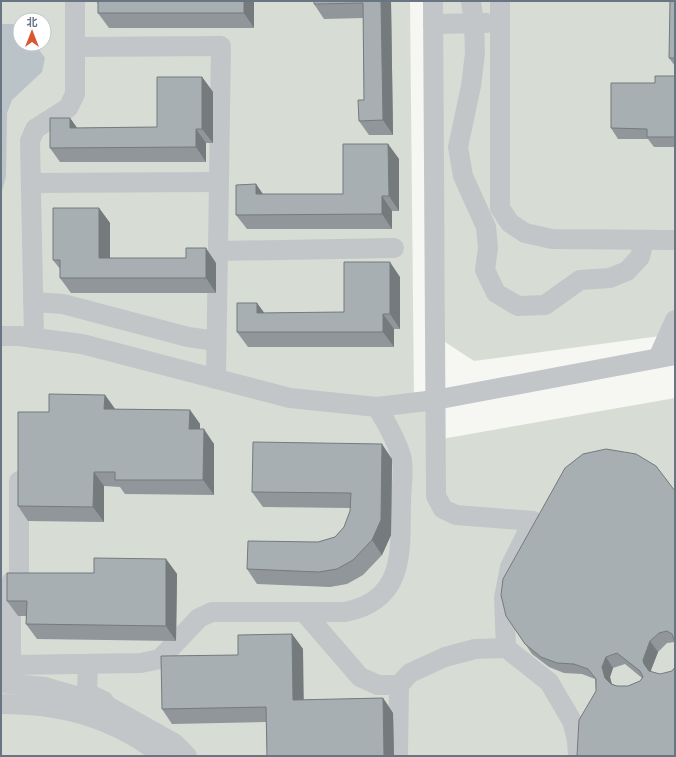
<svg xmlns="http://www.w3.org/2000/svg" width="676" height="757" viewBox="0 0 676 757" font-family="Figtree,'Noto Sans SC',sans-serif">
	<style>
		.green { fill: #d7ddd4; fill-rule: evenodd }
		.water { fill: #bac4c8 }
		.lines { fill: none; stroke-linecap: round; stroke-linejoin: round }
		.minor { stroke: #c2c6c9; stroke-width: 20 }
		.wall { fill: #90969a; fill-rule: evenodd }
		.shaded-wall { fill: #757a7d }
		.building { fill: #a7afb3; stroke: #757a7d; fill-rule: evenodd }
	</style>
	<rect width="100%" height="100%" fill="#f6f6f3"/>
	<!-- green -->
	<g class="green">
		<path d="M1,1H410L414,402L435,400L436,440L675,398V756H1ZM20,20H44V44H20Z"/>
		<polygon points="442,1 675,1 675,334 474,361 445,342"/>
	</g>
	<!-- water -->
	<polygon class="water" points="1,24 13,24 20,29 20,44 35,44 45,58 42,72 12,100 7,113 6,176 1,195"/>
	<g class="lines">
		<!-- minor -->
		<g class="minor">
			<polyline points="433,1 436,496 443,509 456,515 533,521 510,567 504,598 506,648"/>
			<polyline points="471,1 474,23 475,53 471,86 458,147 463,176 486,227 488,248 485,270 496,293 518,306 545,305 580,280 610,278 627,271 640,257 644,240"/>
			<polyline points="500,1 500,208 510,223 525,233 552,239 675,240"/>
			<polyline points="433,24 487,23"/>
			<polyline points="75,47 221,46 216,379"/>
			<polyline points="31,183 219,182"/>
			<polyline points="218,251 394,248"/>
			<polyline points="33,302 63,304 188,337 216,341"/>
			<polyline points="1,336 19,336 82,344 290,398 377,407 435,400 675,355"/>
			<polyline points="34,338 30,141 35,129 68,108 75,94 75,1"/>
			<polyline points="658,358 675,320"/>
			<polyline points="304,612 360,677 378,685 399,685"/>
			<polyline points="88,664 87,693 104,701"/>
			<path d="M11,665L141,663L160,659L199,618L212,612H345C406,600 400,551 401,502C401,488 405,469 401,456C396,438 386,423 377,407"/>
			<polyline points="1,683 45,687 104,704 174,743 187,756"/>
			<polyline points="11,684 11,582 19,582 19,481"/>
			<path d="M1,704C63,704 114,718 163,756"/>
			<polyline points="398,756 399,685 410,673 445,657 475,649 506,648 549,682 572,721 577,740 578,756"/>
		</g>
	</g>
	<!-- wall -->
	<g class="wall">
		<polygon points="96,1 254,1 254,28 109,28 98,13 98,4"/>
		<polygon points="391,1 393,135 369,135 359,121 364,100 363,18 324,19 314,4"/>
		<polygon points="675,1 675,66 669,58"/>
		<polygon points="675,76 675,147 654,147 648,139 618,139 611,128 655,83"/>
		<polygon points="202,77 213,92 213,143 206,143 206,162 60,162 50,148 70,118 77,128 157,127"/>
		<polygon points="388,144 399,159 399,211 392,211 392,229 247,229 236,215 256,184 263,194 343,194"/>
		<polygon points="99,208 110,223 110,258 216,263 216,293 71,293 60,278 60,269 53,260"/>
		<polygon points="400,277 400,329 394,329 394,347 248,347 237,332 257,303 264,313 344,312"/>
		<polygon points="105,395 115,409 190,410 200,424 200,429 214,444 214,495 125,494 120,487 104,486 104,522 28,521 18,506 49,412"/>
		<path d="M606,449L675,642L667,643L658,652L651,670L675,756L596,691L595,679L582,674L564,673L549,667L532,654L506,616ZM625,664L642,678L640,681L628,686H617L612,684L610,677L613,668Z"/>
		<polygon points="392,459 391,535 382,555 363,575 347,584 330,587 257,584 247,569 318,542 335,537 344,527 350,511 350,508 263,507 252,492"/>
		<polygon points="166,559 177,574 176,641 37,639 26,624 26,616 18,616 7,601 94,573"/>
		<polygon points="292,634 303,649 303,700 383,698 393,713 394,756 267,756 266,722 172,724 162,709 238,655"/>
	</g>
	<!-- shaded-wall -->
	<g class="shaded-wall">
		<polygon points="244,1 254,1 254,28 244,13"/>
		<polygon points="381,1 391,1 393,135 383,120"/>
		<polygon points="202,77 213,92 213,143 202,129"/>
		<polygon points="70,118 80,132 70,128"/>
		<polygon points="196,129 206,143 206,162 196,147"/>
		<polygon points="388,144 399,159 399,211 389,196"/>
		<polygon points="256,184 266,199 256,194"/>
		<polygon points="382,196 392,211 392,229 382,214"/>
		<polygon points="99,208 110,223 110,273 99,258"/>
		<polygon points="206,248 216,263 216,293 206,278"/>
		<polygon points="390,262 400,277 400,329 390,314"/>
		<polygon points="257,303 268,318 257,313"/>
		<polygon points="383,314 394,329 394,347 383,332"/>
		<polygon points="105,395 115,409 104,409"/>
		<polygon points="190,410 200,424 200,444 189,429"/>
		<polygon points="204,429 214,444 214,495 203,480"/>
		<polygon points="382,444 392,459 391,535 382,555 372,540"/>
		<polygon points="94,472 104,486 104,522 93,507"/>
		<polygon points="166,559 177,574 176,641 166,626"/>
		<polygon points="292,634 303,649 304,715 293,700"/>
		<polygon points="650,641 658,652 651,670 651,675 644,664 643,660"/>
		<polygon points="606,657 613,668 610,677 613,689 605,678 602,667"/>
		<polygon points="383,698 393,713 394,756 384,756"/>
	</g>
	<!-- building -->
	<g class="building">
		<rect x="98" y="1" width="146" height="12"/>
		<polygon points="314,1 381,1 383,120 359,121 358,100 364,100 363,3 314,4"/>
		<polygon points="670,1 675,1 675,58 669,58"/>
		<polygon points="655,76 675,76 675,137 647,137 647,129 611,128 611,83 655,83"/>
		<polygon points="157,77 202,77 202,129 196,129 196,147 50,148 50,118 70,118 70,128 157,127"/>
		<polygon points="343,144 388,144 389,196 382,196 382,214 236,215 236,185 256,184 256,194 343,194"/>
		<polygon points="53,208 99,208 99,258 186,258 186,248 206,248 206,278 60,278 60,260 53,260"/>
		<polygon points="344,262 390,262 390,314 383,314 383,332 237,332 237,303 257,303 257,313 344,312"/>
		<polygon points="49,394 105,395 104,409 190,410 189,429 204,429 203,480 115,480 115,472 94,472 93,507 18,506 18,412 49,412"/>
		<polygon points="253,442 382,444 381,520 372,540 353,560 337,569 319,572 247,569 248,541 318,542 335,537 344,527 350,511 351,493 252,492"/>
		<path d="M606,449L636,454L656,466L675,491V642L672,634L667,631L659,633L650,641L643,660L644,664L649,671L660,674L672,671L675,667V756H577L579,720L596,691V679L588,669L574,664L557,663L541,657L525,644L506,616L501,595L503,579L565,468L583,454ZM617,653L640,671L643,677L640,681L628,686H617L611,684L605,678L602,667L606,657Z"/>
		<polygon points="94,558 166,559 166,626 26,624 27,601 7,601 7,573 94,573"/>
		<polygon points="292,634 293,700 383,698 384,756 267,756 266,707 162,709 161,656 238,655 238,635"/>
	</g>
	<!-- border -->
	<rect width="676" height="757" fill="none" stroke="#677682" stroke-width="4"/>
	<!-- north arrow -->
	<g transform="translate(32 32)"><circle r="19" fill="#ffffff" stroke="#c2c8cd"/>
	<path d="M0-3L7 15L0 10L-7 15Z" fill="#d85931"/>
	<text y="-6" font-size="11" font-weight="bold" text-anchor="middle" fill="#677682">北</text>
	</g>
</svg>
